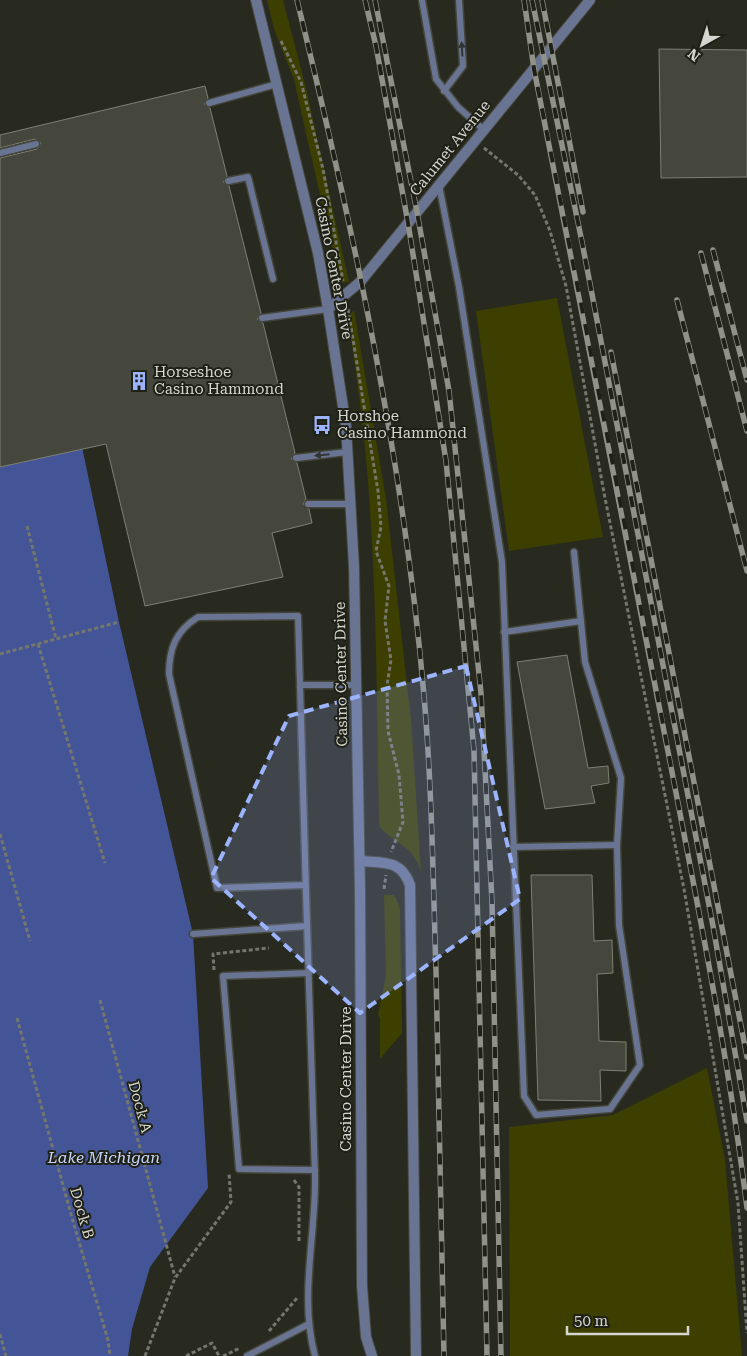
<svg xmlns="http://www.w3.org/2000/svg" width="747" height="1356" viewBox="0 0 747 1356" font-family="'Roboto Serif',serif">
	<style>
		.green { fill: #3c3f00 }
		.water { fill: #435596 }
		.building { fill: #45473c; stroke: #7f8074 }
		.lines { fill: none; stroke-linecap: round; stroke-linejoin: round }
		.service-casing { stroke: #44463b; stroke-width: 9 }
		.minor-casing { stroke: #44463b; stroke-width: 12 }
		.tertiary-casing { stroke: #44463b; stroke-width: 12 }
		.path { stroke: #75766d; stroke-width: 3; stroke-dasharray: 4 2.5; stroke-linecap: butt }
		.service { stroke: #697492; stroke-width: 6 }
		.minor { stroke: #697492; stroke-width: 10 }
		.tertiary { stroke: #697492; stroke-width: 10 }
		.rail-casing { stroke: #909189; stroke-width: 5.5 }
		.rail { stroke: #1f2016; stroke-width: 4; stroke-dasharray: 11; stroke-linecap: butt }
		.oneway { fill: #323535 }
		.marked { fill: #9cb4fd; fill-opacity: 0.2; stroke: #9cb4fd; stroke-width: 4; stroke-dasharray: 10 6; stroke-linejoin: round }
		.labels { text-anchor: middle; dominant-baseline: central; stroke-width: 4; stroke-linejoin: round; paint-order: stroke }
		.street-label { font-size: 15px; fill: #d5d6cf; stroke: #1f2016 }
		.poi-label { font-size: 15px; fill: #d5d6cf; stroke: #1f2016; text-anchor: start }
		.water-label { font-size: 16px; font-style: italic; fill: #c8d6fc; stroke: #1f2016 }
	</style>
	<rect width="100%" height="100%" fill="#282a1f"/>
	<!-- green -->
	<g class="green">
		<polygon points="267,0 283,0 306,88 349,282 340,283 294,80 274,29"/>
		<polygon points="557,298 603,537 509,551 476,311"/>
		<path d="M354,310L386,499L411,719L421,872C411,842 398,848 379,826C377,712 377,597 368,482C364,427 356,372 348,317Z"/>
		<polygon points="384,895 393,895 396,898 400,909 402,1033 380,1059 380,1019 378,1014 386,976"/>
		<polygon points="707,1068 725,1160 742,1356 510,1356 509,1127 613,1115"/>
	</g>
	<!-- water -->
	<polygon class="water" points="0,167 82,447 119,622 193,934 208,1188 150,1267 132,1329 128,1356 0,1356"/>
	<!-- building -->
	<g class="building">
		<polygon points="659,49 747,50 747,177 661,178"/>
		<polygon points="205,86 208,98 204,104 210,108 227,176 223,182 229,186 261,313 257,319 263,323 295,453 291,459 297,463 306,499 303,504 309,509 312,523 272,533 283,577 145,606 106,444 0,467 0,158 37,149 41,143 35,139 0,148 0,135"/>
		<polygon points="567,655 588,768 608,766 609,783 591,786 595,803 545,809 517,662"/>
		<polygon points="531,875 592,875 594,941 612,940 613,973 597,974 599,1041 626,1042 626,1071 600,1070 601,1101 538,1100"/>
	</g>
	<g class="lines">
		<!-- service casing -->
		<g class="service-casing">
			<g id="service">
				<polyline points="422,0 436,79 458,107 484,130"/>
				<polyline points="444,91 463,66 459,0"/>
				<polyline points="209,103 277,84"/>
				<polyline points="0,153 36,144"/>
				<polyline points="228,181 248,177 273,279"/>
				<polyline points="439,185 459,287 502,562 524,1096 536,1115 610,1109 640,1065 619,925 617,845 621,778 585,662 574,552"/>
				<polyline points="262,318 328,309"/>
				<polyline points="296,458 347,452"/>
				<polyline points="308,504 350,504"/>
				<polyline points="504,632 581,621"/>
				<polyline points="300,685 356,685"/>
				<polyline points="513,847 617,845"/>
				<path d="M306,885L217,888L169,674C169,648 176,631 198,617L298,616C303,803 309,989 315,1176C316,1236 299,1297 315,1356"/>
				<polyline points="193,934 307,926"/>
				<polyline points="309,973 223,976 239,1169 315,1170"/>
				<polyline points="247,1356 309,1324"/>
			</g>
		</g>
		<!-- minor casing -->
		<g class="minor-casing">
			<g id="minor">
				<polyline points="256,0 318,253 328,309"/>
				<path d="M360,861C383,863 401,859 410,885L416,1356"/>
			</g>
		</g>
		<!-- tertiary casing -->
		<g class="tertiary-casing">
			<polyline id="tertiary" points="372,1356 366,1337 362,1286 360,890 354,567 346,426 328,309 360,282 590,0"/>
		</g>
		<!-- path -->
		<g class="path">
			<polyline points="281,41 301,82 323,169 343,281"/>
			<polyline points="484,148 518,175 535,195 550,231 566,286 605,498 684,889 710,1040 738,1203 747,1333"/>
			<polyline points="348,309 378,491 381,527 376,551 389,586 385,621 391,660 387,685 388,731 399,775 403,822 391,852"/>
			<polyline points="27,526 56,639"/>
			<polyline points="38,644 105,863"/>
			<polyline points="0,654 119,622"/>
			<polyline points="0,834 30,941"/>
			<polyline points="384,889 386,875"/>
			<polyline points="214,970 213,954 269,948"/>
			<polyline points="100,1000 175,1277"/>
			<polyline points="17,1018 72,1218 108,1340 110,1356"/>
			<polyline points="294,1180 299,1187 299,1242"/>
			<polyline points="269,1331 297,1298"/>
			<polyline points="0,1334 6,1356"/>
			<polyline points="145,1356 175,1278 231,1202 229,1173"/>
			<polyline points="186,1356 212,1343 219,1356"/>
			<polyline points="223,1356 240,1348"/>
		</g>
		<!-- service -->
		<use href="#service" class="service"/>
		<!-- minor -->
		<use href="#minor" class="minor"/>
		<!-- tertiary -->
		<use href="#tertiary" class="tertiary"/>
		<!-- rail casing -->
		<g class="rail-casing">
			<g id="rail">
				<path d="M297,0C353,228 404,462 424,696C432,788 433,879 436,971C439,1099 441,1228 444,1356"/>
				<polyline points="365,0 376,46 408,223 446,461 474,750 487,1356"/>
				<polyline points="375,0 417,212 449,391 481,693 492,902 501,1356"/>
				<path d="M524,0L534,69C581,303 628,537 672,772C700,917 729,1061 747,1208"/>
				<polyline points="532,0 582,242 713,926 747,1121"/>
				<polyline points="542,0 583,212"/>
				<polyline points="713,250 747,380"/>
				<polyline points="701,253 747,431"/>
				<polyline points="677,300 747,571"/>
				<polyline points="611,352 747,1057"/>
			</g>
		</g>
		<!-- rail -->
		<use href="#rail" class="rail"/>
	</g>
	<!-- one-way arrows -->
	<defs><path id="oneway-solid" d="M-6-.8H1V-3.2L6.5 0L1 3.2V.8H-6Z" transform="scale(1.25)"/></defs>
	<g class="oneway">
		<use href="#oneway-solid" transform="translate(462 49) rotate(-93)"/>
		<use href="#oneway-solid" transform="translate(322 455) rotate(174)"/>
	</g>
	<!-- marked area -->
	<path class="marked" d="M466,666L520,899L360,1013L211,878L289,716Z"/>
	<!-- icons -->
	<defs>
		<g id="building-bare" transform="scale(1.5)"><path d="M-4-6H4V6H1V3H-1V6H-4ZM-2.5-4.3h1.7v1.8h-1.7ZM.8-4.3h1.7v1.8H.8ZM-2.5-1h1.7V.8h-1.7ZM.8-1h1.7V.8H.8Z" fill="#9cb4fd" stroke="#1f2016" stroke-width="2.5" paint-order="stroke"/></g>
		<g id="bus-bare" transform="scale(1.5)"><path d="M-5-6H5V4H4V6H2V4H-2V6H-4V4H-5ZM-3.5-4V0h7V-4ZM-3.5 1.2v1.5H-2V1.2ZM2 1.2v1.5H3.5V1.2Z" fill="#9cb4fd" stroke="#1f2016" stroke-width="2.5" paint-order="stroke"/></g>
	</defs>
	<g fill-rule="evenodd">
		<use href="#building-bare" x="139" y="381"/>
		<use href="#bus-bare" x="322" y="425"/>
	</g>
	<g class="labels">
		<!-- street labels -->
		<g class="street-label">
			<text transform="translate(450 148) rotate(-51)">Calumet Avenue</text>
			<text transform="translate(334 268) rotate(79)">Casino Center Drive</text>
			<text transform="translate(341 674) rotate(-91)">Casino Center Drive</text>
			<text transform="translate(346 1079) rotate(-90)">Casino Center Drive</text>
			<text transform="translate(140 1107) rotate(75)">Dock A</text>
			<text transform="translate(82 1213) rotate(74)">Dock B</text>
		</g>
		<!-- poi labels -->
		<g class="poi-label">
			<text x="154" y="372">Horseshoe<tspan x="154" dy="17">Casino Hammond</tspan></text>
			<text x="337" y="416">Horshoe<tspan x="337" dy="17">Casino Hammond</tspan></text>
		</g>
		<!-- water labels -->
		<g class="water-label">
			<text x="104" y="1157">Lake Michigan</text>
		</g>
	</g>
	<!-- north arrow -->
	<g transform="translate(702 45) rotate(219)" stroke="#1f2016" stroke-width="4" paint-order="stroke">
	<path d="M0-4L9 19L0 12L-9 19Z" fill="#d5d6cf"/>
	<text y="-8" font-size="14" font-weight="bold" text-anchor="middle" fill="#d5d6cf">N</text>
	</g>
	<!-- scale -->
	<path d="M567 1326v8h121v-8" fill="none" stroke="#d5d6cf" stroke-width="2.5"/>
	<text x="574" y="1326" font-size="15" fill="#d5d6cf" stroke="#1f2016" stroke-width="4" paint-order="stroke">50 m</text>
</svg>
